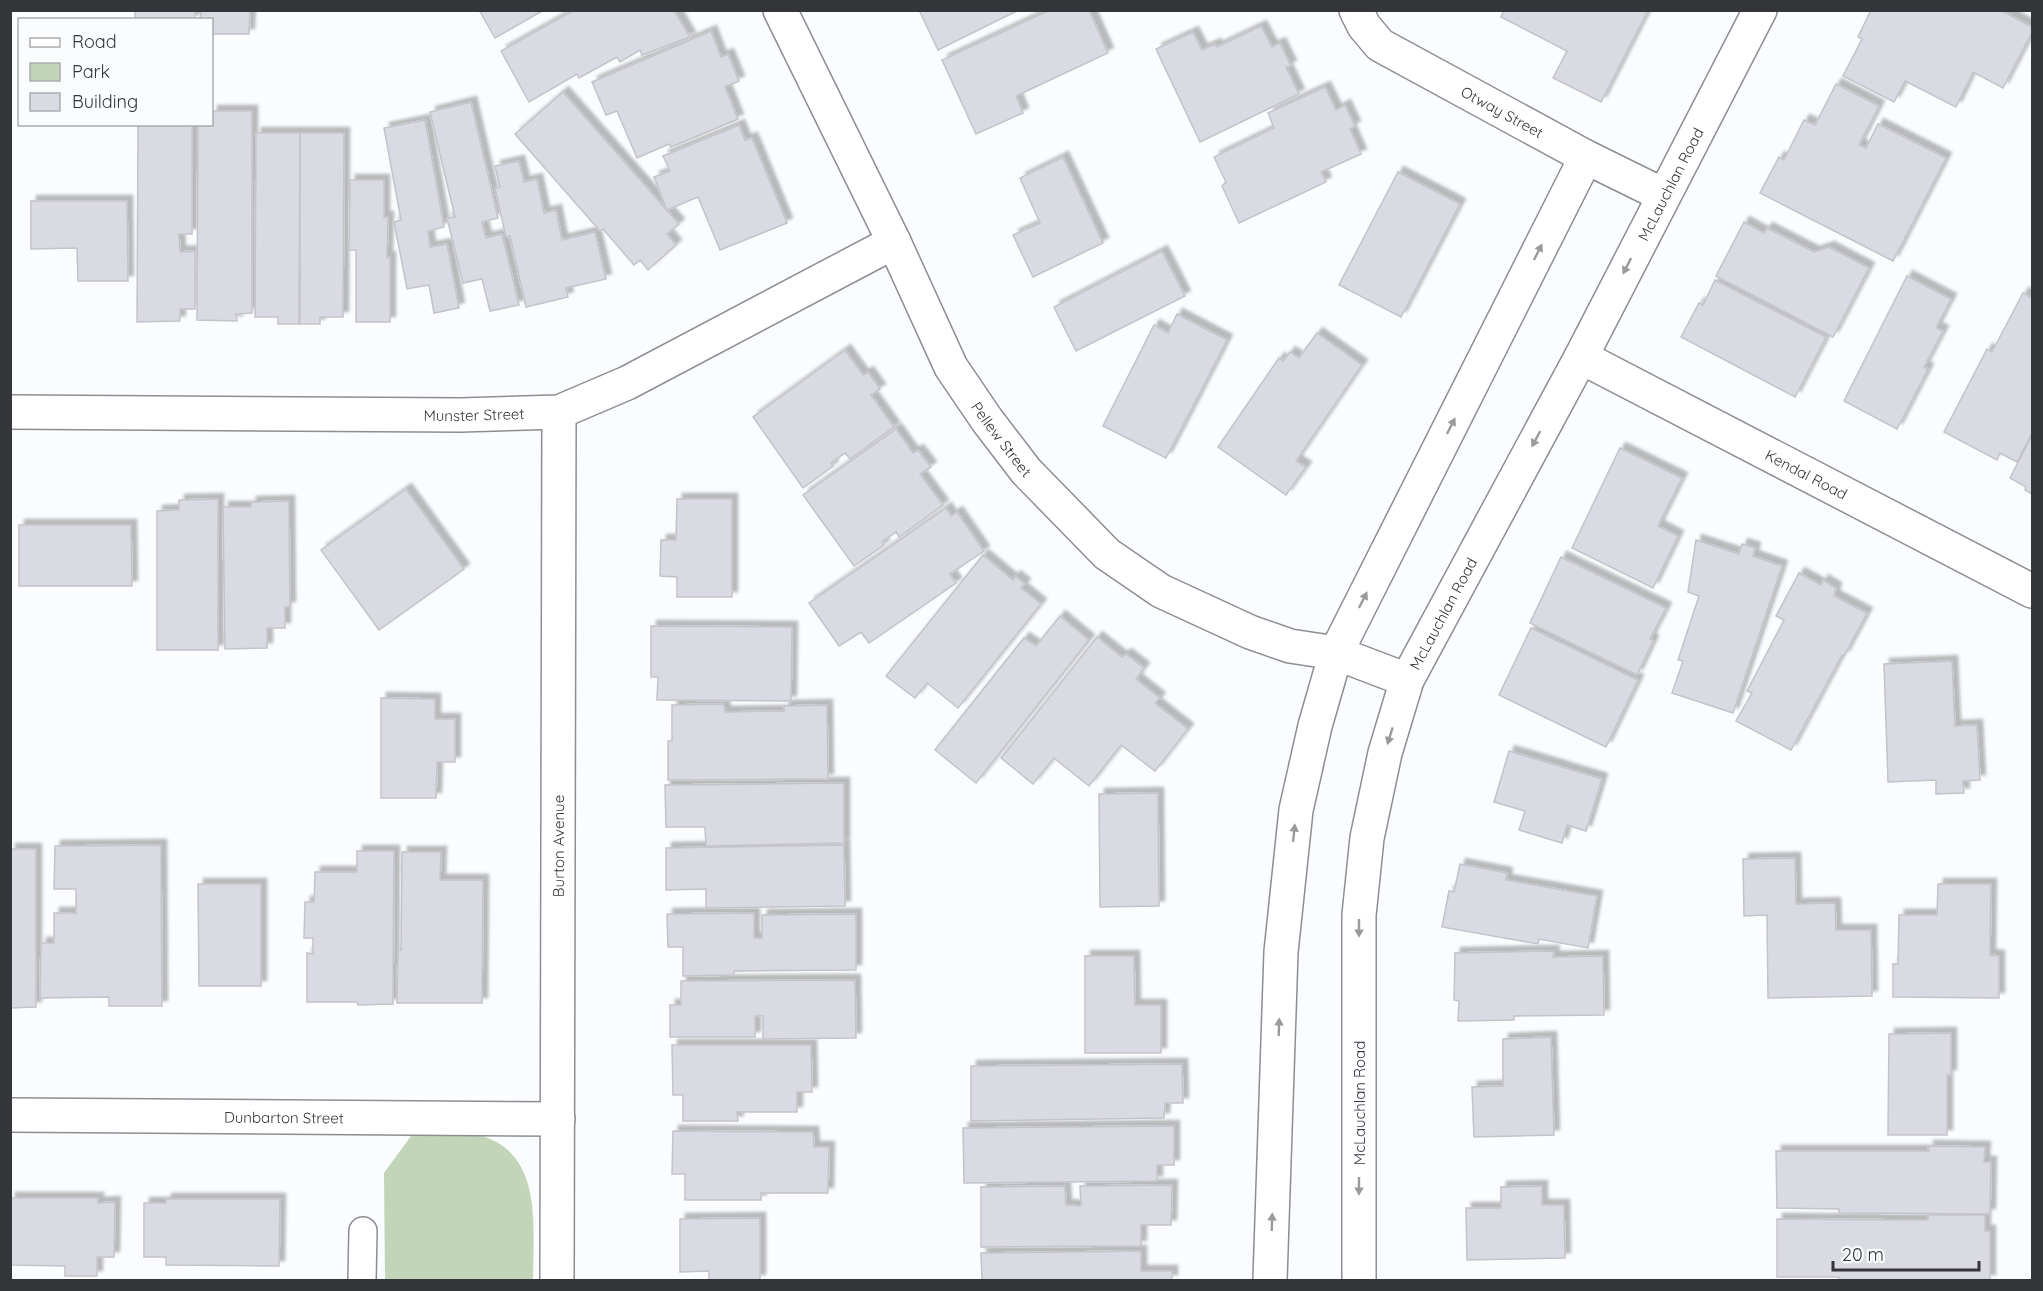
<svg xmlns="http://www.w3.org/2000/svg" width="2043" height="1291" viewBox="0 0 2043 1291" font-family="Quicksand,sans-serif">
	<style>
		.green { fill: #c2d5b8 }
		.building { fill: #dadbe2; stroke: #c3c3ca; stroke-width: 1.5; filter: url(#shadow) }
		.lines { fill: none; stroke-linecap: round; stroke-linejoin: round }
		.service-casing { stroke: #8c8e94; stroke-width: 30 }
		.minor-casing { stroke: #8c8e94; stroke-width: 36 }
		.service { stroke: #fff; stroke-width: 27 }
		.minor { stroke: #fff; stroke-width: 33 }
		.oneway { fill: #9a9a9c }
		.labels { text-anchor: middle; dominant-baseline: central; stroke-width: 4.5; stroke-linejoin: round; paint-order: stroke }
		.street-label { font-size: 15px; fill: #343538; stroke: #fafcfe }
	</style>
	<defs>
		<filter id="shadow"><feDropShadow dx="5.5" dy="-5.5" stdDeviation="1.5" flood-color="#0004"/></filter>
	</defs>
	<rect width="100%" height="100%" fill="#fafcfe"/>
	<!-- green -->
	<path class="green" d="M468,1133C545,1144 533,1224 533,1280H385L384,1173L411,1136Z"/>
	<!-- building -->
	<g class="building">
		<rect x="135" y="10" width="60" height="10"/>
		<polygon points="201,10 250,10 249,34 212,34 212,20 200,20"/>
		<polygon points="479,10 544,10 495,38"/>
		<polygon points="574,10 674,10 690,37 642,55 640,50 620,62 617,57 579,78 577,74 529,102 501,51"/>
		<polygon points="919,10 1019,10 938,50"/>
		<polygon points="1050,10 1089,10 1108,53 1016,96 1023,113 976,134 942,60"/>
		<polygon points="1504,10 1648,10 1601,102 1553,78 1567,51 1501,17"/>
		<polygon points="1871,10 2000,10 2032,27 2032,32 2003,88 1973,72 1956,107 1905,81 1894,102 1843,76 1862,39 1858,37"/>
		<polygon points="1261,26 1272,47 1280,43 1291,66 1286,67 1299,94 1200,142 1156,49 1193,32 1202,50 1215,44 1217,47"/>
		<polygon points="711,31 721,57 728,54 739,81 725,87 738,119 671,147 669,144 637,158 617,111 606,115 592,82"/>
		<polygon points="1836,84 1879,106 1859,145 1866,148 1878,124 1946,158 1893,261 1760,193 1779,157 1784,160 1804,120 1815,125"/>
		<polygon points="1325,87 1336,110 1345,105 1355,126 1350,129 1361,154 1321,172 1326,182 1239,223 1222,186 1226,182 1214,157 1274,128 1268,113"/>
		<polygon points="563,92 679,224 667,234 676,245 648,270 640,260 634,265 603,229 600,231 515,134"/>
		<polygon points="471,102 498,218 482,222 486,238 502,234 519,305 490,311 482,279 463,283 447,218 455,217 430,112"/>
		<polygon points="212,111 252,111 252,313 236,314 237,321 197,320 198,124 212,124"/>
		<polygon points="425,120 444,227 428,231 430,247 447,244 459,308 434,313 429,285 407,289 394,222 401,220 384,128"/>
		<polygon points="138,124 192,124 192,234 179,234 180,252 195,251 195,309 180,309 180,321 137,322"/>
		<polygon points="739,125 745,140 752,138 787,223 720,250 698,197 667,210 654,177 670,171 663,156"/>
		<polygon points="256,133 300,133 299,324 278,324 278,317 255,317"/>
		<polygon points="300,133 344,133 343,317 320,317 320,324 300,324"/>
		<polygon points="1063,157 1103,243 1033,277 1013,235 1040,223 1020,178"/>
		<polygon points="519,161 524,182 537,179 544,213 556,210 562,240 595,232 606,279 566,288 568,297 526,307 510,236 506,237 495,188 500,187 495,166"/>
		<polygon points="1398,172 1460,204 1401,317 1339,285"/>
		<polygon points="350,180 384,180 384,217 388,217 387,258 390,257 390,322 356,322 356,250 349,250"/>
		<polygon points="31,201 127,201 128,281 78,281 77,248 31,249"/>
		<polygon points="1744,222 1764,233 1767,228 1814,252 1829,247 1869,268 1833,337 1716,276"/>
		<polygon points="1162,251 1185,296 1076,351 1054,307"/>
		<polygon points="1907,276 1951,299 1936,328 1943,331 1924,367 1928,369 1897,429 1844,401"/>
		<polygon points="1715,280 1826,337 1795,397 1681,337 1699,303 1703,305"/>
		<polygon points="2023,293 2032,298 2032,433 2017,462 2000,453 1997,460 1944,432 1987,349 1992,352"/>
		<polygon points="1177,314 1227,340 1166,458 1103,426 1154,325 1168,333"/>
		<polygon points="1317,333 1362,365 1296,461 1306,467 1286,495 1218,447 1279,358 1283,361 1290,352 1299,358"/>
		<polygon points="845,350 863,375 868,372 880,389 871,395 894,427 850,459 845,453 831,463 833,466 803,488 753,417"/>
		<polygon points="896,429 913,453 918,450 931,467 920,474 943,505 899,537 896,532 882,542 884,545 854,566 803,495"/>
		<polygon points="2032,435 2032,494 2025,490 2026,487 2010,478"/>
		<polygon points="1620,448 1682,478 1658,526 1678,536 1653,588 1572,548"/>
		<polygon points="406,489 464,569 379,630 321,550"/>
		<polygon points="218,499 218,650 157,650 157,511 179,510 179,500"/>
		<polygon points="677,499 732,499 732,597 677,597 677,577 660,576 661,540 676,540"/>
		<polygon points="289,501 290,607 285,607 285,628 267,628 267,648 225,649 223,507 251,507 251,502"/>
		<polygon points="946,508 951,516 957,512 984,551 950,574 956,583 869,643 861,632 839,646 809,603"/>
		<polygon points="19,525 131,525 132,586 19,586"/>
		<polygon points="1696,540 1739,554 1742,544 1755,548 1753,556 1782,566 1733,713 1672,693 1683,661 1678,660 1699,596 1688,592"/>
		<polygon points="983,555 1013,580 1015,576 1025,584 1021,588 1041,604 958,708 927,683 915,698 886,676"/>
		<polygon points="1561,557 1666,608 1650,639 1653,641 1637,675 1530,623"/>
		<polygon points="1799,573 1821,585 1823,580 1836,588 1834,596 1867,613 1844,656 1842,655 1791,750 1736,721 1752,693 1747,691 1784,620 1776,616"/>
		<polygon points="1060,616 1089,640 976,783 935,750 1024,638 1036,646"/>
		<polygon points="651,626 792,627 791,701 657,700 658,677 651,677"/>
		<polygon points="1531,628 1638,680 1606,747 1499,695"/>
		<polygon points="1097,637 1122,657 1126,654 1144,668 1136,679 1160,698 1155,703 1188,729 1155,771 1121,745 1089,786 1054,758 1033,784 1001,758"/>
		<polygon points="1952,661 1955,726 1977,725 1980,780 1963,781 1964,793 1936,794 1936,780 1888,782 1884,664"/>
		<polygon points="381,698 435,699 435,719 455,719 455,762 437,762 436,798 381,798"/>
		<polygon points="724,704 725,712 784,711 784,706 827,705 828,779 668,780 668,741 672,741 672,705"/>
		<polygon points="1509,751 1602,779 1586,831 1567,825 1562,843 1519,830 1525,811 1494,802"/>
		<polygon points="844,783 844,843 706,846 705,827 666,827 665,785"/>
		<polygon points="1158,793 1159,906 1100,907 1099,794"/>
		<polygon points="161,845 162,1006 109,1006 109,997 40,998 41,943 54,943 54,913 76,913 76,889 54,889 55,846"/>
		<polygon points="844,845 845,906 706,908 706,889 666,890 666,848"/>
		<polygon points="10,849 36,849 36,1007 10,1008"/>
		<polygon points="357,851 394,851 393,1004 358,1005 357,1002 307,1002 307,953 313,954 313,938 304,938 305,902 314,902 315,872 357,872"/>
		<polygon points="402,852 441,852 440,880 483,880 482,1003 397,1003 398,949 401,950"/>
		<polygon points="1795,858 1796,904 1835,903 1836,930 1871,930 1872,996 1768,998 1767,915 1744,916 1743,859"/>
		<polygon points="1460,864 1507,873 1506,880 1597,896 1588,948 1539,939 1538,944 1442,927 1449,891 1454,892"/>
		<polygon points="198,884 261,884 261,986 199,986"/>
		<polygon points="1938,884 1991,884 1990,955 1999,956 1999,998 1893,997 1893,964 1898,964 1899,915 1937,915"/>
		<polygon points="754,913 754,938 762,938 762,915 856,914 856,970 734,971 734,975 683,976 683,947 668,947 667,914"/>
		<polygon points="1554,951 1553,957 1603,956 1604,1015 1514,1016 1514,1020 1458,1021 1459,1001 1454,1000 1455,953"/>
		<polygon points="1085,956 1134,956 1135,1005 1161,1005 1161,1053 1085,1053"/>
		<polygon points="855,980 856,1038 763,1039 763,1016 755,1016 755,1037 670,1037 670,1005 681,1005 681,981"/>
		<polygon points="1951,1033 1951,1075 1947,1075 1947,1135 1888,1135 1889,1034"/>
		<polygon points="1551,1037 1554,1135 1474,1137 1472,1087 1503,1086 1503,1039"/>
		<polygon points="672,1045 811,1045 812,1092 797,1092 797,1112 737,1112 738,1121 683,1121 683,1095 673,1095"/>
		<polygon points="1182,1064 1183,1103 1165,1103 1164,1118 971,1121 971,1066"/>
		<polygon points="1174,1126 1174,1165 1157,1165 1157,1181 964,1183 963,1128"/>
		<polygon points="673,1131 813,1132 814,1147 829,1147 828,1193 761,1193 761,1200 685,1200 685,1174 672,1174"/>
		<polygon points="1928,1146 1985,1147 1984,1162 1991,1162 1990,1214 1839,1213 1839,1209 1777,1208 1776,1151 1929,1151"/>
		<polygon points="1172,1185 1171,1225 1141,1225 1141,1246 981,1247 981,1187 1065,1186 1066,1205 1081,1206 1080,1186"/>
		<polygon points="1542,1186 1542,1205 1564,1205 1565,1258 1467,1260 1466,1208 1501,1208 1501,1187"/>
		<polygon points="10,1198 98,1198 98,1203 115,1202 114,1257 97,1257 97,1276 65,1276 65,1266 10,1265"/>
		<polygon points="166,1199 280,1199 279,1266 166,1265 166,1257 144,1257 144,1203 166,1203"/>
		<polygon points="1928,1215 1985,1215 1985,1231 1990,1231 1990,1280 1839,1280 1839,1277 1777,1277 1777,1219 1928,1220"/>
		<polygon points="760,1218 760,1280 709,1280 709,1271 680,1272 680,1219"/>
		<polygon points="1141,1251 1141,1271 1172,1271 1172,1280 982,1280 981,1253"/>
	</g>
	<g class="lines">
		<!-- service casing -->
		<g class="service-casing">
			<polyline id="service" points="362,1280 363,1231"/>
		</g>
		<!-- minor casing -->
		<g class="minor-casing">
			<g id="minor">
				<path id="s1" d="M780,10L894,242L951,367L987,420L1026,471L1107,554L1161,591L1250,632L1290,646L1336,653L1407,680"/>
				<path id="s2" d="M1356,10L1364,26L1380,45L1586,157L1663,195"/>
				<path id="s3" d="M1581,357L2032,591"/>
				<path id="s4" d="M10,412L460,415L559,412L627,383L894,242"/>
				<path id="s5" d="M10,1115L558,1119"/>
				<path id="s6" d="M557,1280L559,412"/>
				<polyline points="1270,1280 1281,952 1296,810 1315,726 1336,653 1586,157"/>
				<path id="s7" d="M1359,1280V915L1367,838L1385,753L1407,680L1581,357L1760,10"/>
			</g>
		</g>
		<!-- service -->
		<use href="#service" class="service"/>
		<!-- minor -->
		<use href="#minor" class="minor"/>
	</g>
	<!-- one-way arrows -->
	<defs><path id="oneway-solid" d="M-6-.8H1V-3.2L6.5 0L1 3.2V.8H-6Z" transform="scale(1.5)"/></defs>
	<g class="oneway">
		<use href="#oneway-solid" transform="translate(1538 252) rotate(-63)"/>
		<use href="#oneway-solid" transform="translate(1627 266) rotate(117)"/>
		<use href="#oneway-solid" transform="translate(1451 426) rotate(-63)"/>
		<use href="#oneway-solid" transform="translate(1536 439) rotate(118)"/>
		<use href="#oneway-solid" transform="translate(1363 600) rotate(-63)"/>
		<use href="#oneway-solid" transform="translate(1390 736) rotate(107)"/>
		<use href="#oneway-solid" transform="translate(1294 833) rotate(-84)"/>
		<use href="#oneway-solid" transform="translate(1359 928) rotate(90)"/>
		<use href="#oneway-solid" transform="translate(1279 1027) rotate(-88)"/>
		<use href="#oneway-solid" transform="translate(1359 1186) rotate(90)"/>
		<use href="#oneway-solid" transform="translate(1272 1222) rotate(-88)"/>
	</g>
	<g class="labels">
		<!-- street labels -->
		<g class="street-label">
			<text stroke="none"><textPath href="#s2" startOffset="182">Otway Street</textPath></text>
			<text stroke="none"><textPath href="#s7" startOffset="1167">McLauchlan Road</textPath></text>
			<text stroke="none"><textPath href="#s4" startOffset="464">Munster Street</textPath></text>
			<text stroke="none"><textPath href="#s1" startOffset="484">Pellew Street</textPath></text>
			<text stroke="none"><textPath href="#s3" startOffset="254">Kendal Road</textPath></text>
			<text stroke="none"><textPath href="#s7" startOffset="681">McLauchlan Road</textPath></text>
			<text stroke="none"><textPath href="#s6" startOffset="434">Burton Avenue</textPath></text>
			<text transform="translate(1359 1103) rotate(-90)">McLauchlan Road</text>
			<text stroke="none"><textPath href="#s5" startOffset="274">Dunbarton Street</textPath></text>
		</g>
	</g>
	<!-- border -->
	<rect width="2043" height="1291" fill="none" stroke="#343538" stroke-width="24"/>
	<!-- legend -->
	<rect x="18" y="18" width="195" height="108" fill="#fafcfe" stroke="#abacaf" stroke-width="1.5"/>
	<rect x="30" y="38" width="30" height="9" fill="#ffffff" stroke="#abacaf" stroke-width="1.5"/>
	<text x="72" y="48" font-size="18" fill="#343538">Road</text>
	<rect x="30" y="63" width="30" height="18" fill="#c2d5b8" stroke="#abacaf" stroke-width="1.5"/>
	<text x="72" y="78" font-size="18" fill="#343538">Park</text>
	<rect x="30" y="93" width="30" height="18" fill="#dadbe2" stroke="#abacaf" stroke-width="1.5"/>
	<text x="72" y="108" font-size="18" fill="#343538">Building</text>
	<!-- scale -->
	<path d="M1833 1261v9h146v-9" fill="none" stroke="#343538" stroke-width="3"/>
	<text x="1842" y="1261" font-size="18" fill="#343538" stroke="#fafcfe" stroke-width="4.5" paint-order="stroke">20 m</text>
</svg>
